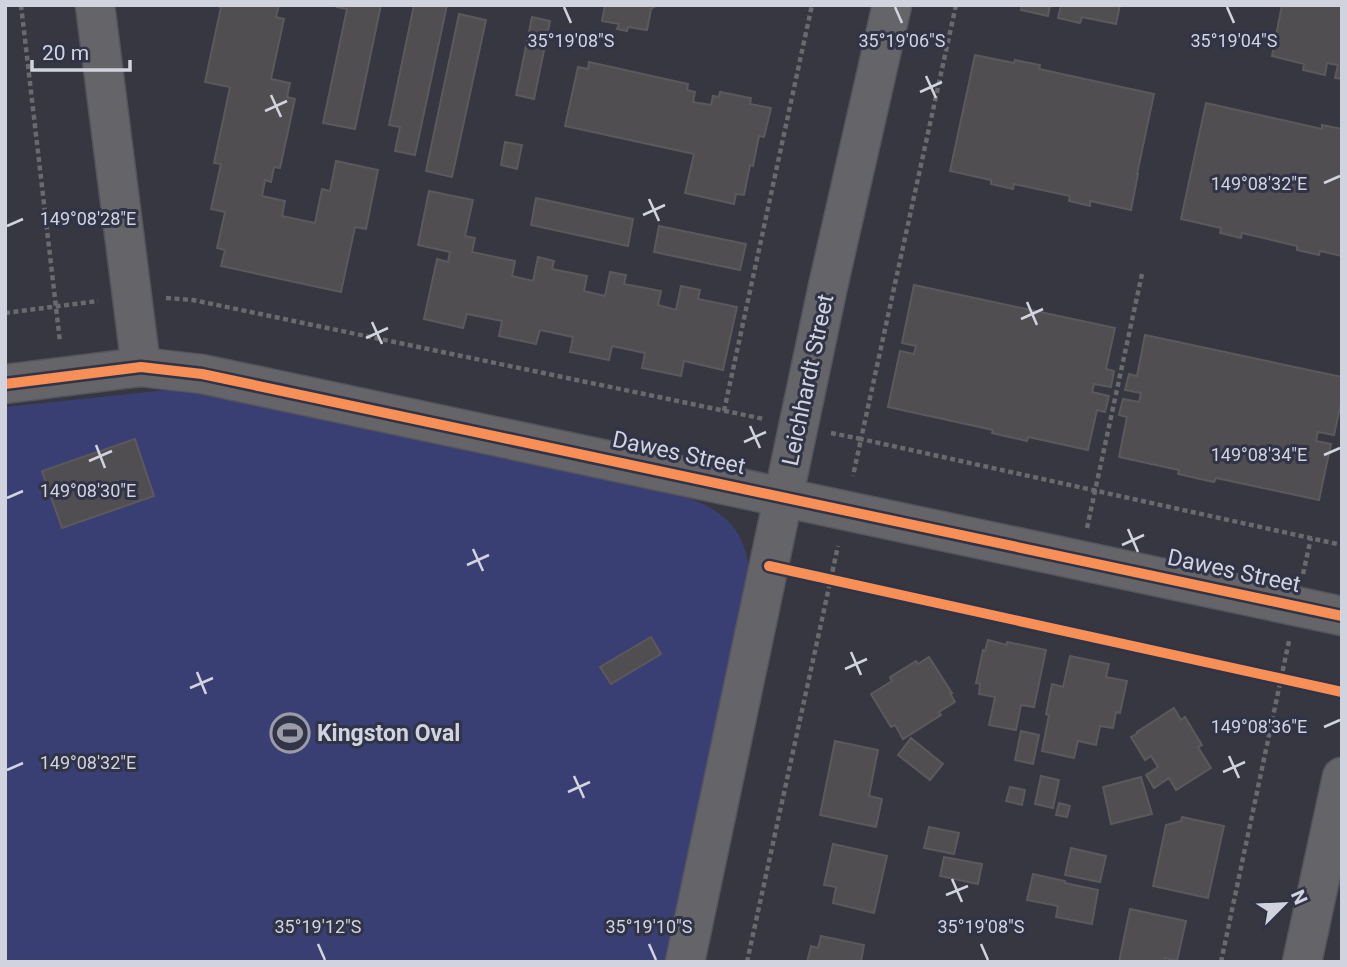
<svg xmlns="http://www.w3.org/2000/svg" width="1347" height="967" viewBox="0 0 1347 967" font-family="Roboto,sans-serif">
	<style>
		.green { fill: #3a3f73 }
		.building { fill: #514e52; stroke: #5b595c; stroke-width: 2 }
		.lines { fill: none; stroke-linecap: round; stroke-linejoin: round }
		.minor-casing { stroke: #53545d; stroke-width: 41 }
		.path { stroke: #69696e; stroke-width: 4.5; stroke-dasharray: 5 3.5; stroke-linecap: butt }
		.minor { stroke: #656569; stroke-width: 38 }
		.cycleway-casing { stroke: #313346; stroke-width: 15 }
		.cycleway { stroke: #f78f57; stroke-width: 10 }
		.ticks { fill: none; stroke: #d1d3df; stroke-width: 2.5 }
		.labels { text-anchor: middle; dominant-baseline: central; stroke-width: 6; stroke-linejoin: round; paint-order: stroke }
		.street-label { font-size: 23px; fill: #d1d3df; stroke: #313346 }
		.poi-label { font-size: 23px; font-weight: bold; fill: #d1d3df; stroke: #313346; text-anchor: start }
		.ticks-label { font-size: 18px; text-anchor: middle; fill: #d1d3df; stroke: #313346; stroke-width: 6; stroke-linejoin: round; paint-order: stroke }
	</style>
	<rect width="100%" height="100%" fill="#363741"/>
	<!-- green -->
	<path class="green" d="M167,390H181L680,496C721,507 747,529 749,574L667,962H5V407Z"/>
	<!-- building -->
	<g class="building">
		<polygon points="214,5 279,5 276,17 284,19 271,79 290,83 287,97 295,99 280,168 274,167 271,182 265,180 262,196 285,201 282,216 315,223 322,189 330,191 336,161 378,170 366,229 355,227 341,292 221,266 225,250 217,248 225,212 211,209 221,164 214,163 230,87 205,82 221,7"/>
		<polygon points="338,5 381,5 355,129 323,123 347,9 337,7"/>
		<polygon points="414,5 447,5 415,155 395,151 400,127 389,125"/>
		<polygon points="605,5 657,5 651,9 647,30 628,27 627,31 617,29 619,24 602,21"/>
		<polygon points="1022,5 1050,5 1048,16 1021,10"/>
		<polygon points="1058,5 1120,5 1116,24 1082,17 1080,23 1058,18 1061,6"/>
		<polygon points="1282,5 1342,5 1342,79 1335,78 1338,65 1327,63 1325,75 1303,70 1304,64 1272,56"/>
		<polygon points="459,14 486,20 452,177 426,171"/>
		<polygon points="532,17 550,21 534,99 516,95"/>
		<polygon points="975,55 1014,63 1015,60 1040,65 1039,69 1154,94 1137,174 1138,174 1131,210 1090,201 1090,206 1069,201 1070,196 1014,184 1013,189 991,184 991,180 950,171"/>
		<polygon points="589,62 688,84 687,90 695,92 693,102 711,105 713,96 719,97 720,92 751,98 750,104 771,108 764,137 759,136 753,166 750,165 744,195 736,194 734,204 685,193 694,154 565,126 578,67 588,69"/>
		<polygon points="1206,103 1322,129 1322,125 1342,129 1342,256 1320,251 1319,255 1297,250 1297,246 1242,233 1241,238 1220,233 1221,228 1181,219"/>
		<polygon points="505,142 522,145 517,169 501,165"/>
		<polygon points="429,191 473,200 465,236 475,238 472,252 515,261 512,276 533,281 538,257 554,261 552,269 587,276 584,291 605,296 610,272 626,275 624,284 661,291 658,305 676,310 681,286 700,290 698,299 737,307 723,370 684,361 681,376 642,368 645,353 612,346 609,360 570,352 573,337 540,330 536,344 499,336 502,321 467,314 463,328 424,319 437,259 448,262 450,252 418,245"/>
		<polygon points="536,198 633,219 628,246 531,225"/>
		<polygon points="659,226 746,244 740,270 654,252"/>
		<polygon points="914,285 1115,328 1106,369 1114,371 1111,387 1094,384 1092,392 1109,396 1105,412 1097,410 1088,450 1028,437 1027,441 992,433 993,430 888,407 900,351 914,354 916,346 902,343"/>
		<polygon points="1145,335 1342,377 1342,398 1334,435 1318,432 1316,441 1331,444 1319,500 1216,478 1214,482 1178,474 1179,470 1119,457 1127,417 1119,415 1123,399 1139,402 1141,393 1125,390 1129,374 1137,376"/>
		<polygon points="135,439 154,496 62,528 42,471"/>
		<polygon points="651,637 661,654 611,684 600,667"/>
		<polygon points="988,640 1007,645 1007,642 1046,650 1034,707 1021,705 1016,730 989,725 995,697 979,694 980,684 976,683 983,650 985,651"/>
		<polygon points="1070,656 1109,664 1106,677 1127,681 1120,713 1116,712 1113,728 1100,726 1096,745 1078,741 1074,758 1042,751 1049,715 1046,714 1052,684 1063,687"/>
		<polygon points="929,657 952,693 950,693 955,702 939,712 941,715 903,739 895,725 891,727 871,694 892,681 890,677 916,661 918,664"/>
		<polygon points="1174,708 1181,720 1185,717 1202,745 1198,747 1211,768 1176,790 1169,778 1154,788 1146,775 1158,767 1151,756 1145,760 1131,737 1138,733 1137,732"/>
		<polygon points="1021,731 1039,735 1033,764 1015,760"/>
		<polygon points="911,738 943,764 930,780 898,755"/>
		<polygon points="835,741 878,750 869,796 882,799 876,827 820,815"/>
		<polygon points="1041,776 1059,780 1053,808 1035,804"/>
		<polygon points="1141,777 1152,814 1111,824 1103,787"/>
		<polygon points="1010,787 1025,790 1022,805 1006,801"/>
		<polygon points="1059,803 1070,806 1067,817 1056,815"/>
		<polygon points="1182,817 1224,826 1208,898 1153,886 1166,825 1181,821"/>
		<polygon points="929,827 959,833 954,854 924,848"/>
		<polygon points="833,844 887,856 874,913 833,903 836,887 824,885"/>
		<polygon points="1071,848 1106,856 1100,882 1065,875"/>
		<polygon points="944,857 982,864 978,884 940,876"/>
		<polygon points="1033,874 1065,881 1065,883 1098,890 1092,924 1056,917 1058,906 1027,900"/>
		<polygon points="1130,909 1186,921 1177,961 1165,958 1164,962 1119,962"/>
		<polygon points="821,936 864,945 861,962 807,962 811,946 818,948"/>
	</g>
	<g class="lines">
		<!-- minor casing -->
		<g class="minor-casing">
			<g id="minor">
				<polyline points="95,5 141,367"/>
				<polyline points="5,384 141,367 202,374 1342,616"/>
				<polyline points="685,962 828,286 892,5"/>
				<polyline points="1302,962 1342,777"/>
			</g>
		</g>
		<!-- path -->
		<g class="path">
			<polyline points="21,5 60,342"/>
			<polyline points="956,5 861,439 1342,545"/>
			<polyline points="166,298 193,300 764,419"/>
			<polyline points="5,313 98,301"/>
			<polyline points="724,411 812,5"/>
			<polyline points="831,433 861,439 853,476"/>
			<polyline points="1087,528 1142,274"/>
			<polyline points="1303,574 1311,538"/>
			<polyline points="747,962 838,546"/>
			<polyline points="1221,962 1289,641"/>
		</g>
		<!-- minor -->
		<use href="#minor" class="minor"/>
		<!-- cycleway casing -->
		<g class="cycleway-casing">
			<g id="cycleway">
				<polyline points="5,384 141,367 202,374 1342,616"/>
				<polyline points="769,566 1342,692"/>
			</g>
		</g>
		<!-- cycleway -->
		<use href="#cycleway" class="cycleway"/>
	</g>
	<!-- ticks -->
	<path class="ticks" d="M564,7L571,23M895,7L902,23M1227,7L1234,23M926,76L936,98M920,92L942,82M271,95L281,117M265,111L287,101M1324,183L1340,176M649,199L659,221M643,215L665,205M7,226L23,219M1027,302L1037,325M1021,319L1043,309M372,322L382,344M366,338L388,328M750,426L760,448M744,442L766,432M96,445L105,468M1324,455L1340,448M89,461L112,451M7,498L23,491M1128,529L1138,552M1122,545L1144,535M473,549L483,571M467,565L489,555M851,652L861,675M845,669L867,659M197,672L206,694M190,688L213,678M1324,727L1340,720M1229,756L1239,778M7,770L23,763M1223,772L1245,762M574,776L584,798M568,792L590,782M952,879L962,902M946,895L968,886M318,944L325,960M649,944L656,960M981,944L988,960"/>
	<!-- icons -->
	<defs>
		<g id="stadium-ring" transform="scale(2.0125)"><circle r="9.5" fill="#313346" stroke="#9b9ca8" stroke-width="1.5"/><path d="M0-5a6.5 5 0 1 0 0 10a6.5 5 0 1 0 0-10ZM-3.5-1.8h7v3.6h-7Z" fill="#9b9ca8"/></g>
	</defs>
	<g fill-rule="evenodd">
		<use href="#stadium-ring" x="290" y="733"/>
	</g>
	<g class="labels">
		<!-- street labels -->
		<g class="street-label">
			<text transform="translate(808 380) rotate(-78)">Leichhardt Street</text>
			<text transform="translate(679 453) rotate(12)">Dawes Street</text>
			<text transform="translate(1234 571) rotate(12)">Dawes Street</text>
		</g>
		<!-- poi labels -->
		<g class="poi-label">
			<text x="317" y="733">Kingston Oval</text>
		</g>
	</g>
	<g class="ticks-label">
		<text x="571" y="47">35°19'08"S</text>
		<text x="902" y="47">35°19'06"S</text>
		<text x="1234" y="47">35°19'04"S</text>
		<text x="1259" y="190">149°08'32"E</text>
		<text x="88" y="225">149°08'28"E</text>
		<text x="1259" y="461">149°08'34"E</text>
		<text x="88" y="497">149°08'30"E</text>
		<text x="1259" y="733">149°08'36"E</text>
		<text x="88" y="769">149°08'32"E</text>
		<text x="318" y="933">35°19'12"S</text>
		<text x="649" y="933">35°19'10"S</text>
		<text x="981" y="933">35°19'08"S</text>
	</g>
	<!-- border -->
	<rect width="1347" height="967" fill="none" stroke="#d1d3df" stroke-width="14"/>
	<!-- north arrow -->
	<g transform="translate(1284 904) rotate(66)" stroke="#313346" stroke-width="5" paint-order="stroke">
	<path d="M0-5L12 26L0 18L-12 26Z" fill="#d1d3df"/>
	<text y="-10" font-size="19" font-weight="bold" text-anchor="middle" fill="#d1d3df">N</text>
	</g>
	<!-- scale -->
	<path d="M32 60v10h98v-10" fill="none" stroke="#d1d3df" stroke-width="3.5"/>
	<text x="42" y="60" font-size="21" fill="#d1d3df" stroke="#313346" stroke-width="5" paint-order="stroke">20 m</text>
</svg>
